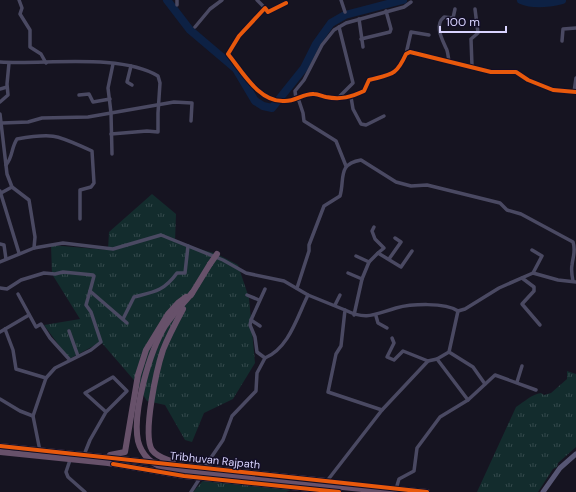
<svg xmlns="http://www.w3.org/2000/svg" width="576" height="492" viewBox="0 0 576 492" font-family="'DM Sans',sans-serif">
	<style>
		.grass { fill: url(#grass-tufts) }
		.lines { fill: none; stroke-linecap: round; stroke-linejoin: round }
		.river { stroke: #0d2144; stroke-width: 8 }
		.street { stroke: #4a4962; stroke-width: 3.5 }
		.secondary { stroke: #575674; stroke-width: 5 }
		.highway { stroke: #67516a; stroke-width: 6 }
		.highway-bridge { stroke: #67516a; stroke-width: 6 }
		.cycleway-casing { stroke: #130f26; stroke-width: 6 }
		.cycleway { stroke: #e8590c; stroke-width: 4 }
		.labels { text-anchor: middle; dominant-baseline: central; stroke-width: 3; stroke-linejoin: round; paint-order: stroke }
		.street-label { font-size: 11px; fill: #d9d4ff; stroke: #130f26 }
	</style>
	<defs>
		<pattern id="grass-tufts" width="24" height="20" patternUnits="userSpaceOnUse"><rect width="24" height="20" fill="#132c2d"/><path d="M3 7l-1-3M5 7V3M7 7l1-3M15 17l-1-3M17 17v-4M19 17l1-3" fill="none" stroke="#354a4c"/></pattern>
	</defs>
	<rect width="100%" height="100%" fill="#161421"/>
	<!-- grass -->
	<g class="grass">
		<polygon points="152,194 176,214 175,242 217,254 238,265 249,298 255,363 233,399 204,413 192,442 185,440 165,405 147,401 133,379 101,342 69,359 44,325 80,319 52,274 51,245 108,250 109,232"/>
		<path d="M567,371L576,374V447L558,463L557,467L553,469L538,492H477L516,407C524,402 532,394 541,393L544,395L551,393L567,379Z"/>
		<polygon points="208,475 299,487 286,492 193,492"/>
	</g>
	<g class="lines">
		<!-- river -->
		<g class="river">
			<polyline points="167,0 190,30 236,69 255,101 263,106 272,108 304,68 316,44 331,23 345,15 403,0"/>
			<path d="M521,0C533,5 550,3 562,0"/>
		</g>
		<!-- street -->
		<g class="street">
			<polyline points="19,0 22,8 20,14 30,30 30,47 41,54 46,63"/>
			<polyline points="257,0 265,8"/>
			<polyline points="341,0 345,12"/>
			<path d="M286,3L268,12L265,8L239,36L228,54C242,71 259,103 285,101C296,101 304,93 314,94C318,94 322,96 326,97C341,100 351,97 364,91L369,80C392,74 396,76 406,54L410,52L491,72H516L528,80L553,90L576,92"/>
			<polyline points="177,5 177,0"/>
			<polyline points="359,19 363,47"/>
			<polyline points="195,27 210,9 222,0"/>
			<polyline points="361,39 390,32 391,29 386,11"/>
			<polyline points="562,41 563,29 576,28"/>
			<polyline points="406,54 411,32 429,35"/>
			<path d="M449,61C448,57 448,51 446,48C442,39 434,25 444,17L453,18L455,9"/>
			<path d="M0,62C44,65 120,53 158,76L160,83L158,113V132L147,131L111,134"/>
			<polyline points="131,66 127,82 132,85"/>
			<polyline points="472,66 471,39 478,33 475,9"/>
			<polyline points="0,89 7,87"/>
			<polyline points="574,92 576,78"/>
			<polyline points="79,95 89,94 93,102 110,99"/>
			<polyline points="351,97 353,109 361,124 366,125 384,116"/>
			<polyline points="298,98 303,113 304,121 336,141 346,166"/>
			<polyline points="296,99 295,91 304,80 322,45 334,30 346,23 404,7 411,2"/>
			<polyline points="337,99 353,83 339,27"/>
			<polyline points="0,102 8,95 7,84 9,63"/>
			<polyline points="0,114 7,174 12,187 29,200 35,237 34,248 0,262"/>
			<polyline points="2,123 28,122 42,118 88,117 174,102 192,103 191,121"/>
			<polyline points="112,154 111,113 108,88 113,64"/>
			<path d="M6,165C13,157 11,148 17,139C56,132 58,136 92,151L94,183L91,187L80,190V219"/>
			<polyline points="0,191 19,253"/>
			<polyline points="1,193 12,187"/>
			<polyline points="374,227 372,231 375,239 384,248 378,253"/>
			<polyline points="0,244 4,245 6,259"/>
			<polyline points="34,248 63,243 113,249 161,235 223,260 246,273 284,281 308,295 345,310 341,346 336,354 328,392 382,410"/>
			<polyline points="532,250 542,256 533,273"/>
			<polyline points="356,256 369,262 378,253 401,267 412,251"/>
			<polyline points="389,259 401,242 395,238"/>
			<polyline points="348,273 362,279"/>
			<polyline points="522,278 534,287 534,291 522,304 540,325"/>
			<polyline points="0,288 7,289 21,280 44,273 55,274 63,272 93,275 94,276 90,291"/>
			<path d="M297,288L309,251V245L324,206L340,196C345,179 337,164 361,160L396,182L411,186L427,185L500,203L507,210L521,214L573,242C576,251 573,256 572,265C571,270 572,276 573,281"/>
			<polyline points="18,294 36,327 41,324 50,338 69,359"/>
			<polyline points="247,295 259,300"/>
			<polyline points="335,305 340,295"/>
			<path d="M345,310C367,321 375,314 396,308C411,304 445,302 458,311"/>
			<polyline points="354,315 362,279 369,262"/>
			<polyline points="376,316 378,323 387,328"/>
			<path d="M123,319L134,297C154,292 164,291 177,273H185L188,246"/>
			<path d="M251,320L250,325L255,337L257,352L265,358C289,348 297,317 308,295"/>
			<polyline points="260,326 251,320 265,289"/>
			<polyline points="5,329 13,350 16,369 46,378"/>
			<polyline points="69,331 78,356"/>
			<polyline points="0,332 29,315"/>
			<polyline points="392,338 394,343 387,357 394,360 403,351 428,361"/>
			<polyline points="449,352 473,367 485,384"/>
			<polyline points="437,359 468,400"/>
			<polyline points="517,382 522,366"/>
			<polyline points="0,399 20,411 33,416"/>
			<polyline points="40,451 33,416 46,378 55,368 91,350 101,342 91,312 86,305 90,291 127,323"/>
			<polyline points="84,455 90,440 106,412 127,391 113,377 85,393 106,412"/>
			<polyline points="70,460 66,472 68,477 85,492"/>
			<polyline points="204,468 223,440 232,416 256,391 257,373 265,358"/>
			<polyline points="327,481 382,410 428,361 437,359 449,352 458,311 465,309 499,288 533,273 558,280 576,282"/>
			<polyline points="396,489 399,479 414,471 417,448 440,417 468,400 495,375 536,390"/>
			<polyline points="191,492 200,478"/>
		</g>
		<!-- secondary -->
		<polyline class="secondary" points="543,492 560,468 576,454"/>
		<!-- highway -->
		<g class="highway">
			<path d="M192,293C183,304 173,314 165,326C150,351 132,412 138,441C142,456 153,465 167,469L391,492"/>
			<polyline points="191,295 210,264"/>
			<polyline points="0,446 326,481"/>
			<polyline points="0,452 108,463 184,476 339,492"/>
			<polyline points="110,455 125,452 138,375 146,350 168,314 178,303 186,297"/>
			<path d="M173,462C166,459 157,457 152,450C142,434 157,368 163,350C169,335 176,322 183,309"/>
			<polyline points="385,488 427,492"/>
		</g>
		<!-- highway-bridge -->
		<polyline class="highway-bridge" points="210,264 217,254"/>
		<!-- cycleway casing -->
		<g class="cycleway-casing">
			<g id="cycleway">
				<path d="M286,3L268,12L265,8L239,36L228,54C242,71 259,103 285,101C296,101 304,93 314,94C318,94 322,96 326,97C341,100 351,97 364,91L369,80C392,74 396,76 406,54L410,52L491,72H516L528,80L553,90L576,92"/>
				<polyline points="0,446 427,492"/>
				<polyline points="113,464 184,476 339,492"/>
			</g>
		</g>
		<!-- cycleway -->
		<use href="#cycleway" class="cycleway"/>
	</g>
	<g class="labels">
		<!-- street labels -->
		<g class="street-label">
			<text transform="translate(215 460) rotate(6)">Tribhuvan Rajpath</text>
		</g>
	</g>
	<!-- scale -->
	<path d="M440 26v6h66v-6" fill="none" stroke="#d9d4ff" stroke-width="2"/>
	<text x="446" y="26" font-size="12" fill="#d9d4ff" stroke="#130f26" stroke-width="3" paint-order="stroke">100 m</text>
</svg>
